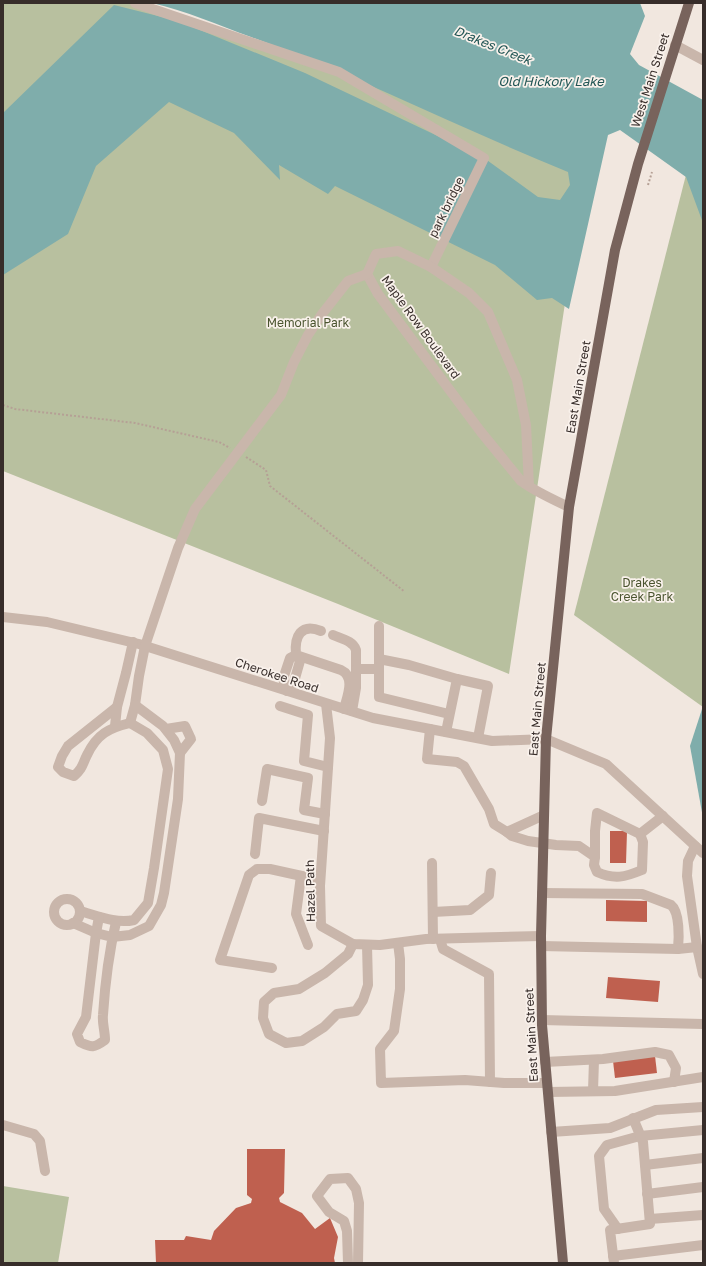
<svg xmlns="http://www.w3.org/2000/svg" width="706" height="1266" viewBox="0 0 706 1266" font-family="'Golos Text',sans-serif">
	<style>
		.park { fill: #b8c09f }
		.water { fill: #7fadab }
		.building { fill: #bf604f }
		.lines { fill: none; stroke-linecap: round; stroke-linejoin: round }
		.path { stroke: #b5a095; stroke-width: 2; stroke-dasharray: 2 2; stroke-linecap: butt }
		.minor { stroke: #c9b6ab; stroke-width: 10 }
		.major { stroke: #78635c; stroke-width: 10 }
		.labels { text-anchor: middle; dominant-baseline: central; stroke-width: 3.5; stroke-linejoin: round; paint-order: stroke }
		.street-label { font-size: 12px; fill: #372d2a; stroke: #f9f1eb }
		.park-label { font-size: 12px; fill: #4a542f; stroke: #f9f1eb }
		.water-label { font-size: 13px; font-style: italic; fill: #225655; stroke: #f9f1eb }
	</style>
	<rect width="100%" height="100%" fill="#f1e7df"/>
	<!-- park -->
	<g class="park">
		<polygon points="3,3 140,3 588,151 509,674 338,604 3,471"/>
		<polygon points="689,163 703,175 703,707 574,615"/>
		<polygon points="3,1186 69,1197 58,1263 3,1263"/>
	</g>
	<!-- water -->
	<g class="water">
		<path d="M152,3H640L645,16L630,54L639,65L703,100V223L686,177L620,130L608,135L569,309L552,298L537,300L495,265L335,186L328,194L279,165L280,180L234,133L169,102L96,166L68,234L3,275V113L114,5L178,21L305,73L484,158L538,197L560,200L570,185L568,172C462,129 359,77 251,37C218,25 186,11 152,3Z"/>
		<polygon points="703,706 703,818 690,746"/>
	</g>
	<!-- building -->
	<g class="building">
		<polygon points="610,831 627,831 626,863 610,863"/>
		<polygon points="606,900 647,901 647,922 606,921"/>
		<polygon points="608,977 660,981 658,1002 606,998"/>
		<polygon points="655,1056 657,1073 615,1078 613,1061"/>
		<polygon points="247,1149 285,1149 284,1193 279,1198 280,1202 302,1213 315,1229 330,1218 338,1237 334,1258 335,1263 156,1263 155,1240 184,1240 186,1236 211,1240 214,1231 236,1208 251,1203 252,1199 247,1195"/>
	</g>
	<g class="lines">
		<!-- path -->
		<g class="path">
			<polyline points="648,185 652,172"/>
			<polyline points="3,405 15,409 135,423 219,442 230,448"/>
			<polyline points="246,457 266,470 270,486 405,592"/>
		</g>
		<!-- minor -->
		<g class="minor">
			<polyline points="135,3 339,72 484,158 431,267"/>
			<polyline points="675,45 703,60"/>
			<path d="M529,486L526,425L517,380L488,312L469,293L431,267L398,251L376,254L367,274L378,294L481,432L521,481C536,492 552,499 569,507"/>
			<polyline points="3,617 47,622 139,644 373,718 492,741 546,739 606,764 703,853"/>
			<polyline points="379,626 379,697 449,714"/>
			<path d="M321,631C301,623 294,636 296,655L341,670C356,677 347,697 344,709"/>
			<path d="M333,635C342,639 353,641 356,650V688L352,711"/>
			<polygon points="296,655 300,661 294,682 287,691 283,679 290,658"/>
			<polyline points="379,659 409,665 457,679"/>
			<polyline points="357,669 379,669"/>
			<polyline points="326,704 330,738 320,886 321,926 353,944 380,945 426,939 541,936"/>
			<polyline points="280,706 308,715 304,761 328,767"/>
			<path d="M117,707L68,746L62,756L58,767L63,772L74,776C83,768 82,765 87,755C97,734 109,728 130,723"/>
			<polyline points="130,723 135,705 139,676 145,646 178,548 195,509 281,395 294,362 308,335 322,314 348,281 367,274"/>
			<polyline points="115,726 117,707 126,673 133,642"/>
			<polyline points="166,729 185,726 191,739 180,753"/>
			<polyline points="430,729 427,759 457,762 464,766 489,809 494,824 507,832"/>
			<polyline points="446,732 457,679 488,686 478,738"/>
			<polyline points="262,801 267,769 308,778 304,810 325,814"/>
			<path d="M544,815L507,832L512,836L528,841L556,845L579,846L595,857L594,865L597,872C615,880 625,877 642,870L643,842L640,834L663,816"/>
			<polyline points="695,846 688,861 687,876 697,947 703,974"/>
			<polyline points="255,854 259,818 324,831"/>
			<polyline points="595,857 595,831 597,813 640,834"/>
			<polyline points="432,863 433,939"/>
			<polyline points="301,876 296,914 308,945"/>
			<path d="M542,893L642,894L671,905C680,912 679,939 678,949"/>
			<circle cx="67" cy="912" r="13"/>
			<path d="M80,911C98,916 116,924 134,920L148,903L154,868L168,769L163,750L147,733L130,723"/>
			<polyline points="433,912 470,910 489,895 491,873"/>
			<path d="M116,922C109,952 105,984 103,1015C102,1023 105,1031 105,1040C94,1048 92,1048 80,1042L77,1034L86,1017L96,933L112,937L130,935L149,926L161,905L164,893L178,799L180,753L174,740L163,726L135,705"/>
			<polyline points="73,923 96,933 99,917"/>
			<polyline points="440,939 443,949 489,974 490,1082"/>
			<polyline points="398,943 400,959 400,989 394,1031 380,1049 381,1083 465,1080 504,1083 547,1083"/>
			<polyline points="353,944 348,954 325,973 299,989 274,993 264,1002 263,1018 269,1034 286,1043 302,1041 324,1027 337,1014 356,1011 363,1000 368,985 367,945"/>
			<polyline points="541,946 678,949 697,947"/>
			<polyline points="272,968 220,960 249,875 257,869 270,869 320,880"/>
			<polyline points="542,1020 703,1024"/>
			<polyline points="545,1062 603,1059 655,1052 669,1055 676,1068 674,1082"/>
			<polyline points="593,1091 594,1060"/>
			<polyline points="548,1092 615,1091 703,1077"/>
			<polyline points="3,1125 34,1134 40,1141 45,1171"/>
			<polyline points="551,1132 610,1128 656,1110 703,1107"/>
			<polyline points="645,1165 703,1158"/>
			<polyline points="647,1194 703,1187"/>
			<polyline points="650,1219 703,1215"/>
			<polyline points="618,1229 604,1209 599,1156 607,1145 640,1136 703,1130"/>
			<polyline points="613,1256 703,1245"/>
			<polyline points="348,1263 347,1231 344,1221 329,1212 317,1196 330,1179 348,1178 356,1189 359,1203 358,1263"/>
			<polyline points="614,1263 610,1230 650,1224 643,1142 633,1118"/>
		</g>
		<!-- major -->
		<polyline class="major" points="563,1263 542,1025 541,936 546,739 569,507 615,250 638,164 689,3"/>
	</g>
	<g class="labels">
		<!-- street labels -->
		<g class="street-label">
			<text transform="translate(650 80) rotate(-72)">West Main Street</text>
			<text transform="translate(446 207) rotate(-64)">park bridge</text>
			<text transform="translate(421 327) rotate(54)">Maple Row Boulevard</text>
			<text transform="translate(578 387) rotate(-80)">East Main Street</text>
			<text transform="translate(277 675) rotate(18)">Cherokee Road</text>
			<text transform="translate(537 709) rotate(-85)">East Main Street</text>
			<text transform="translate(310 891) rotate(-91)">Hazel Path</text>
			<text transform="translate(531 1035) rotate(-93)">East Main Street</text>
		</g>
		<!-- park labels -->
		<g class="park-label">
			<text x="308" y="322">Memorial Park</text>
			<text x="642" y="582">Drakes<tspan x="642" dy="14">Creek Park</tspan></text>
		</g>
		<!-- water labels -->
		<g class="water-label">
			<text transform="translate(493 45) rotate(22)">Drakes Creek</text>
			<text x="551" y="81">Old Hickory Lake</text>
		</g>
	</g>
	<!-- border -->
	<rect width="706" height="1266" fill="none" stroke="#372d2a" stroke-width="8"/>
</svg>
